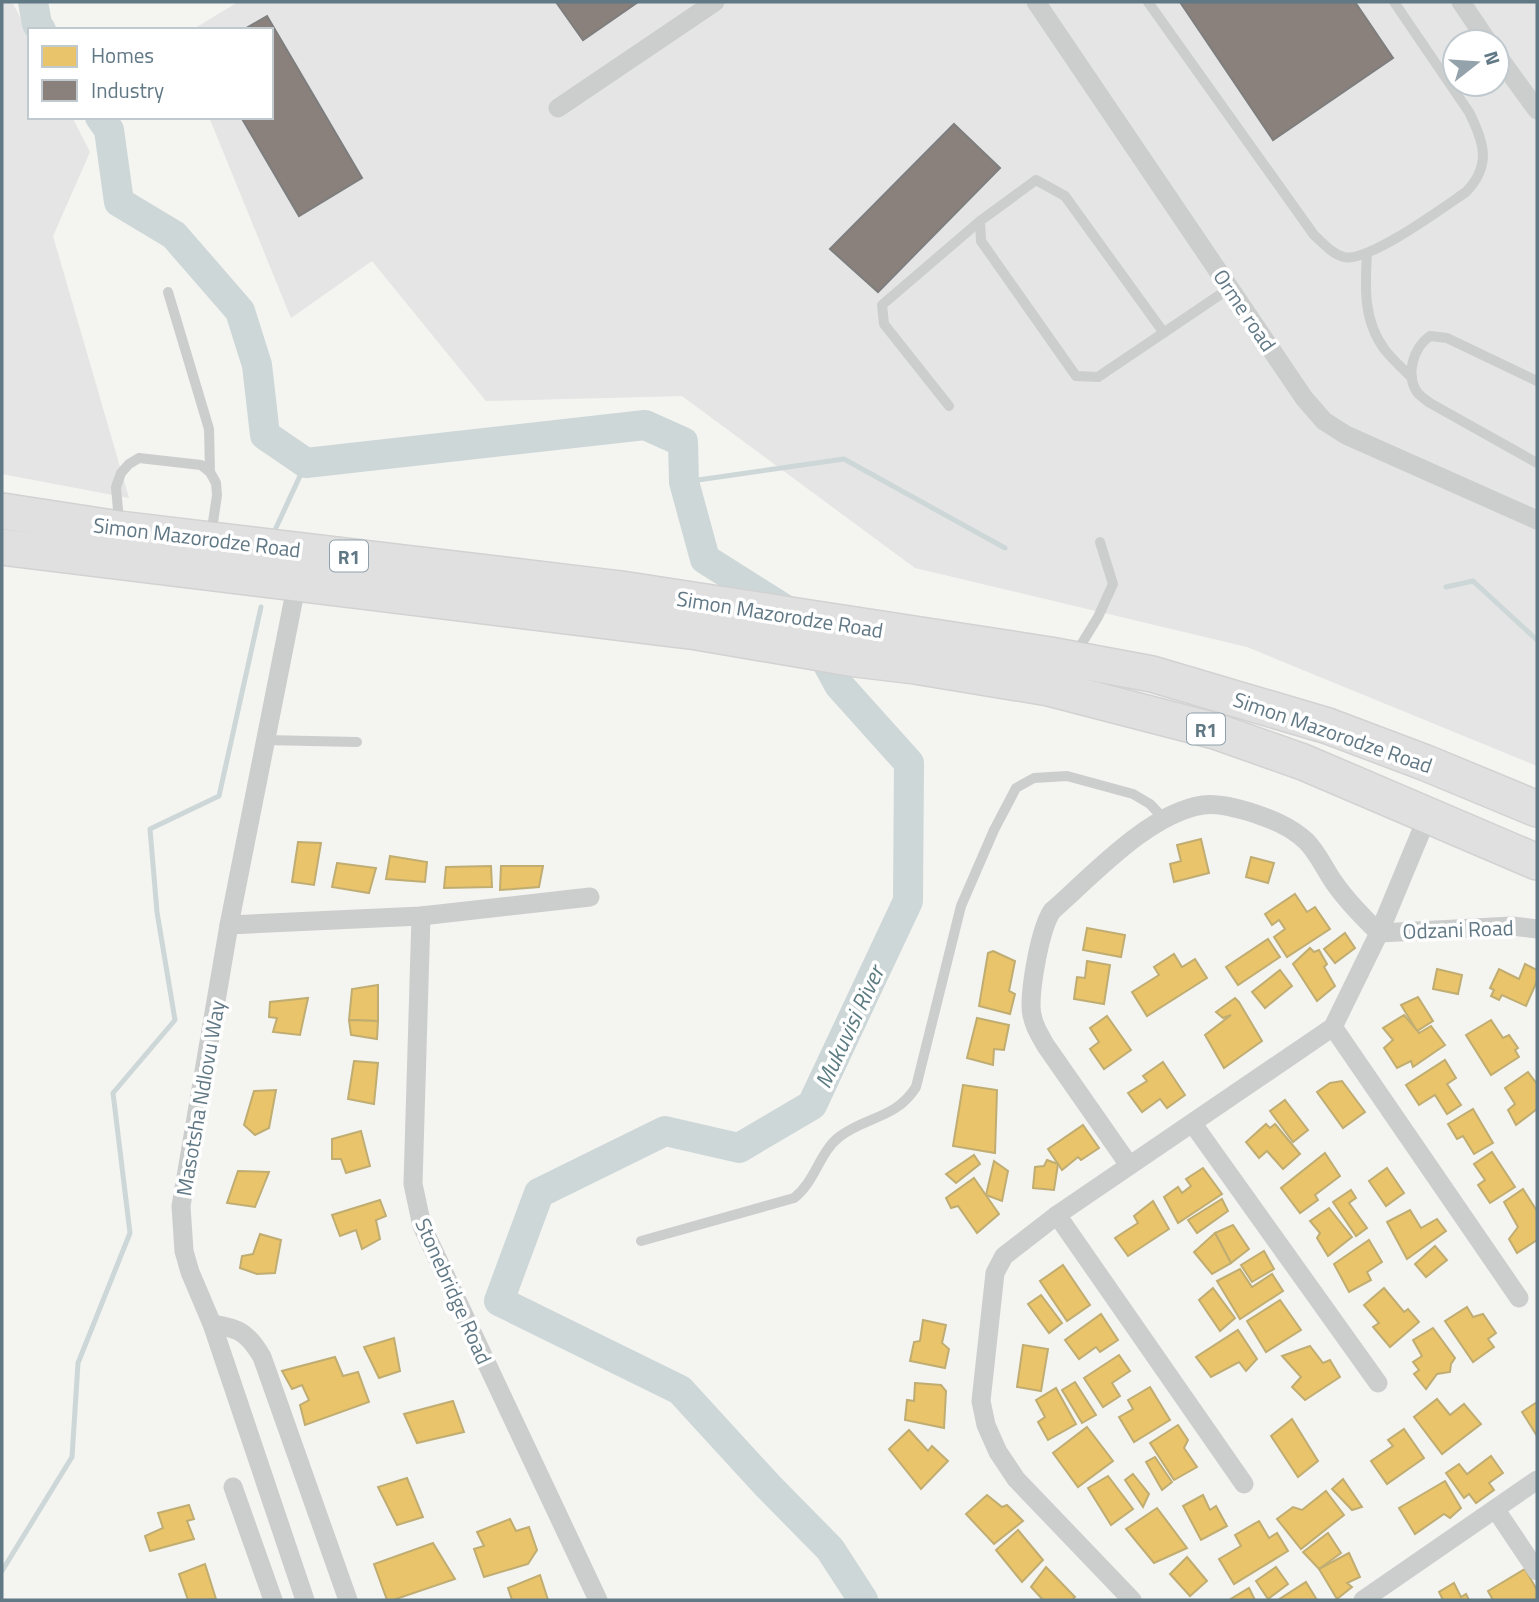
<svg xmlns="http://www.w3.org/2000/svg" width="1539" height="1602" viewBox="0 0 1539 1602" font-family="'Titillium Web',sans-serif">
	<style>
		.built { fill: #e4e5e4; fill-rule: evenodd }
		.homes { fill: #e9c46a; stroke: #c0ad72; stroke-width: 2 }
		.industry { fill: #8a817c; stroke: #7e7e7f; stroke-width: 2 }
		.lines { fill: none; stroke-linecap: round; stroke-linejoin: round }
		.stream { stroke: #cdd7d8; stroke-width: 5 }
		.river { stroke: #cdd7d8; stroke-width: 30 }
		.highway-casing { stroke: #d1d2d1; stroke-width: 38 }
		.lane { stroke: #cccdcd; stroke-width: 10 }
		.street { stroke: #cccdcd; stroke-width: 19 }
		.highway { stroke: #e0e0e0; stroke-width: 35 }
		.labels { text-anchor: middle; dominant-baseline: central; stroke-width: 7; stroke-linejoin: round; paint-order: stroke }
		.shield { fill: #fff; stroke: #90a0aa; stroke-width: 2 }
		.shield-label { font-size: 19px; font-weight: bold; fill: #617885 }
		.street-label { font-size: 21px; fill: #617885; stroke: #fff }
		.water-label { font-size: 23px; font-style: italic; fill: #5c7c82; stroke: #fff }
	</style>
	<rect width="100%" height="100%" fill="#f4f4f1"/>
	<!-- built -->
	<g class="built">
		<polygon points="2,2 12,2 30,36 30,117 72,117 90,152 53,236 129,498 2,474"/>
		<path d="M238,2H1537V766L1247,647L915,568L682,396L486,401L372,261L291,318L209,117H271V30H192ZM1455,42H1497V84H1455Z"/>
	</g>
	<!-- homes -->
	<g class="homes">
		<polygon points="1201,839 1209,873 1174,882 1170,864 1181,861 1177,845"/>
		<polygon points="298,842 321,843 314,885 292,882"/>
		<polygon points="390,856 427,862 425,882 386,879"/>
		<polygon points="1251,857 1274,863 1268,883 1246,877"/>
		<polygon points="337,863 376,868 369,893 332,887"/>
		<polygon points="491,866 492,887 444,888 446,867"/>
		<polygon points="501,866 543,866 539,887 500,890"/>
		<polygon points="1295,894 1307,912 1315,907 1330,929 1287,957 1274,937 1285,929 1279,920 1272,925 1265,914"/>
		<polygon points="1087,928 1125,935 1121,957 1083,950"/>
		<polygon points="1345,933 1355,948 1335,963 1324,949"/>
		<polygon points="1268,939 1280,957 1238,985 1226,967"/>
		<polygon points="1310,948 1314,952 1319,950 1327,964 1324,967 1335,986 1317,1001 1293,964"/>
		<polygon points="993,951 1015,961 1009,991 1015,994 1010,1014 979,1006 988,953"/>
		<polygon points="1174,954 1182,967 1195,959 1207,978 1147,1016 1132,992 1159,975 1154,967"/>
		<polygon points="1087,961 1110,965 1104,1004 1074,999 1077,977 1085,978"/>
		<polygon points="1525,964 1537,970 1537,981 1526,1006 1502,995 1499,1000 1491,996 1494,990 1490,988 1499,969 1519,979"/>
		<polygon points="1437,969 1462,975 1458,994 1433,989"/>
		<polygon points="1280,970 1292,986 1265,1008 1252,992"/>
		<polygon points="378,985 378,1021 349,1020 352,989"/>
		<polygon points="1418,997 1433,1021 1417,1031 1401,1005"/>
		<polygon points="308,998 300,1035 273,1032 277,1018 269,1017 270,1002"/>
		<polygon points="1235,998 1239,1002 1262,1041 1224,1068 1205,1035 1231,1015 1223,1018 1216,1012"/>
		<polygon points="1404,1015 1419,1033 1431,1026 1445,1045 1413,1067 1411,1061 1397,1068 1384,1048 1393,1040 1383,1028"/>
		<polygon points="1107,1016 1131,1050 1104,1069 1090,1049 1099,1042 1090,1028"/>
		<polygon points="977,1018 1009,1025 1004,1050 994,1049 993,1065 967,1058"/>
		<polygon points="349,1020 378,1021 377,1039 351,1035"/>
		<polygon points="1491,1020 1503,1038 1509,1035 1518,1048 1515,1050 1519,1057 1491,1075 1466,1035"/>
		<polygon points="1445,1060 1456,1078 1447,1084 1461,1105 1447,1114 1435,1095 1419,1105 1406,1085"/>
		<polygon points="354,1061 378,1063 374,1104 348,1099"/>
		<polygon points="1163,1062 1185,1095 1167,1108 1160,1099 1142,1112 1128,1093 1147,1081 1143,1076"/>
		<polygon points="1528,1072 1537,1084 1537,1109 1516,1125 1508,1110 1515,1104 1505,1088"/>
		<polygon points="1342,1081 1365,1112 1343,1128 1317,1092 1330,1083"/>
		<polygon points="963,1085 997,1090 995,1153 953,1146"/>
		<polygon points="276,1090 269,1128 255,1135 244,1125 254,1091"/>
		<polygon points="1285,1100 1308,1130 1293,1142 1270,1111"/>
		<polygon points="1473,1109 1493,1143 1474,1154 1463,1136 1457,1139 1448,1124"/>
		<polygon points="1266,1124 1270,1128 1275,1124 1300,1154 1283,1169 1267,1151 1259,1158 1246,1142"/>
		<polygon points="1083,1125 1099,1148 1081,1160 1078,1157 1062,1170 1048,1149"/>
		<polygon points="361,1131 370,1166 346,1173 341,1159 332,1159 332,1139"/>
		<polygon points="1492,1152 1515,1187 1490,1203 1478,1185 1485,1180 1474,1164"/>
		<polygon points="1325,1153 1340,1176 1315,1195 1318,1200 1300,1213 1281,1188"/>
		<polygon points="974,1155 980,1164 956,1183 946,1174"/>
		<polygon points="1047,1160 1058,1164 1054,1190 1033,1188 1035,1167 1044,1166"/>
		<polygon points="994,1161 1008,1171 1002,1201 986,1195"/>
		<polygon points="1203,1168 1222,1194 1178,1223 1164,1197 1178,1187 1182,1193 1191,1186 1186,1179"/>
		<polygon points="1387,1168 1404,1193 1386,1206 1369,1181"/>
		<polygon points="238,1171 269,1172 255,1207 227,1203"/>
		<polygon points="974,1178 999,1214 977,1233 958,1206 951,1208 946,1198"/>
		<polygon points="1523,1189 1537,1211 1537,1240 1517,1253 1509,1239 1518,1227 1504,1202"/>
		<polygon points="1351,1190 1356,1198 1349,1203 1367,1228 1356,1236 1333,1202"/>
		<polygon points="1222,1199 1228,1211 1197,1233 1188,1220"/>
		<polygon points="380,1200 386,1216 376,1220 380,1239 362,1249 356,1230 340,1236 332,1215"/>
		<polygon points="1153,1201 1169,1229 1128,1256 1115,1238 1138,1223 1134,1216"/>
		<polygon points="1329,1208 1352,1237 1328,1256 1317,1238 1320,1233 1310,1221"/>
		<polygon points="1410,1210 1421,1228 1437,1219 1446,1231 1407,1259 1387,1222"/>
		<polygon points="1233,1225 1249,1249 1231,1263 1215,1233"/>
		<polygon points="1215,1233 1231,1263 1212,1274 1194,1252"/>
		<polygon points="260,1234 281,1240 275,1273 257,1274 240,1268 242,1256 253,1254"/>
		<polygon points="1369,1240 1382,1262 1367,1272 1371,1280 1349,1292 1334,1264"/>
		<polygon points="1435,1246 1447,1260 1426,1277 1415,1264"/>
		<polygon points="1264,1251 1274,1269 1252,1282 1241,1265"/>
		<polygon points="1063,1265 1090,1305 1067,1321 1040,1281"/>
		<polygon points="1240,1269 1252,1287 1272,1274 1283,1291 1240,1319 1217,1281"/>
		<polygon points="1213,1288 1235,1318 1220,1331 1199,1300"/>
		<polygon points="1384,1288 1404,1312 1408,1309 1419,1322 1390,1347 1373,1327 1379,1323 1364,1305"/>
		<polygon points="1041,1295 1062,1323 1049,1333 1028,1304"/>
		<polygon points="1280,1300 1301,1330 1266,1352 1247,1321"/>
		<polygon points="1467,1307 1473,1317 1483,1314 1496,1333 1488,1339 1494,1347 1473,1362 1445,1321"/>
		<polygon points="1101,1314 1118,1340 1100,1352 1096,1347 1079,1359 1065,1340"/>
		<polygon points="923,1320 946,1325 942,1343 949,1349 945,1368 910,1361 914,1342 920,1341"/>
		<polygon points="1433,1328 1455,1358 1451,1364 1450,1372 1437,1374 1426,1389 1414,1374 1419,1370 1413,1362 1422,1356 1413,1340"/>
		<polygon points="1238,1330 1257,1359 1246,1371 1239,1362 1211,1377 1196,1357"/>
		<polygon points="394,1338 400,1371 379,1378 364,1347"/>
		<polygon points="1023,1345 1048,1349 1041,1391 1017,1387"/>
		<polygon points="1310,1346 1323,1363 1330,1360 1340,1377 1305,1400 1292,1387 1301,1377 1282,1356"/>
		<polygon points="1119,1355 1130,1371 1112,1383 1120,1396 1103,1407 1084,1378"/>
		<polygon points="335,1357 343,1376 358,1372 369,1402 305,1425 300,1405 309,1400 302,1385 292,1389 282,1371"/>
		<polygon points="1075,1382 1096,1415 1082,1423 1062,1390"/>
		<polygon points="915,1383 941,1385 946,1391 944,1428 905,1420 907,1400 914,1401"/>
		<polygon points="1150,1387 1170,1420 1134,1442 1119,1417 1133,1409 1128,1400"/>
		<polygon points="1056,1388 1076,1424 1048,1440 1038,1422 1045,1417 1036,1400"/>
		<polygon points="1437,1399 1450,1415 1464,1404 1481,1424 1442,1454 1414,1417"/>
		<polygon points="453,1401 464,1432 417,1443 404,1414"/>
		<polygon points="1537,1402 1537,1436 1522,1412"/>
		<polygon points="1292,1419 1318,1461 1298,1477 1271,1436"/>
		<polygon points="1178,1425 1188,1440 1184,1448 1197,1467 1174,1480 1150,1443"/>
		<polygon points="1087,1427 1113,1461 1078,1487 1053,1453"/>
		<polygon points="1404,1429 1424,1458 1387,1484 1371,1461 1393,1446 1388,1440"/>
		<polygon points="909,1430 928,1451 932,1446 948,1461 921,1489 889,1449"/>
		<polygon points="1491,1456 1503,1473 1489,1483 1494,1490 1476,1503 1469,1494 1464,1498 1446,1473 1459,1464 1467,1474"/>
		<polygon points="1155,1457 1172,1482 1162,1490 1146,1462"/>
		<polygon points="1133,1474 1149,1494 1143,1507 1125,1480"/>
		<polygon points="1108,1476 1133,1509 1111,1525 1088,1488"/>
		<polygon points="407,1478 423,1517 397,1525 378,1487"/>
		<polygon points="1343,1479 1362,1507 1352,1510 1332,1489"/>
		<polygon points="1445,1481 1461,1508 1450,1518 1444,1514 1415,1534 1399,1508"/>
		<polygon points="1326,1491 1344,1515 1301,1549 1277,1519 1293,1507 1302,1510"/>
		<polygon points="987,1495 1002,1507 1007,1505 1023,1521 994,1544 966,1514"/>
		<polygon points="1203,1495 1210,1510 1216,1506 1227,1526 1201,1540 1183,1506"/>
		<polygon points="189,1505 194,1519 187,1521 194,1539 150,1551 145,1536 163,1528 158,1513"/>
		<polygon points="1157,1508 1187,1548 1154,1563 1126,1529"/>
		<polygon points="510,1519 516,1531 529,1527 537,1550 528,1564 484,1577 474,1549 484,1546 477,1532"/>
		<polygon points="1259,1521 1269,1538 1277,1533 1288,1551 1234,1584 1219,1559 1241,1546 1235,1535"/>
		<polygon points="1018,1530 1043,1560 1022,1582 996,1550"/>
		<polygon points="1328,1533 1341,1553 1319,1569 1303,1552"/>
		<polygon points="433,1543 455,1579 393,1600 387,1600 374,1564"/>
		<polygon points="1349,1553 1360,1577 1347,1583 1352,1587 1337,1599 1319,1569"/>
		<polygon points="1187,1557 1207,1581 1190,1596 1170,1574"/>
		<polygon points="205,1564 216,1599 188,1600 179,1574"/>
		<polygon points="1046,1567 1075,1597 1072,1600 1043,1600 1031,1587"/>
		<polygon points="1276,1567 1288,1584 1268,1599 1256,1581"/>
		<polygon points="1525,1569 1537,1590 1537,1600 1493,1600 1488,1591"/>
		<polygon points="540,1575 548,1600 512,1600 508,1588"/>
		<polygon points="1306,1582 1317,1600 1278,1600"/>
		<polygon points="1454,1583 1461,1597 1466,1594 1469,1600 1443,1600 1439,1592"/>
		<polygon points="1249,1588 1255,1600 1229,1600"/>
	</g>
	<!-- industry -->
	<g class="industry">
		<polygon points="556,2 638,2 583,40"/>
		<polygon points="1180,2 1355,2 1393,58 1273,140"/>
		<polygon points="267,16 362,178 299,216 241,117 271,117 271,30 243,30"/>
		<polygon points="954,124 1000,168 878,292 830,249"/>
	</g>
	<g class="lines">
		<!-- stream -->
		<g class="stream">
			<polyline points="684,482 844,459 1005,548"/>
			<polyline points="275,530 306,463"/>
			<polyline points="1446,587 1473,581 1537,640"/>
			<polyline points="2,1571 72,1457 78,1363 130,1233 113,1093 175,1020 157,912 150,829 219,796 261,607"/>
		</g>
		<!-- river -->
		<g class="river">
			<polyline points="33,2 37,24 41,30"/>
			<polyline points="100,117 109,130 119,202 174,235 240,311 257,365 265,435 306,463 645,425 683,442 684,482 705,559 805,622 839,685 909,763 908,901 812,1105 739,1148 665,1131 539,1193 499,1301 680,1390 768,1486 830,1549 863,1600"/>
		</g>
		<!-- highway casing -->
		<g class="highway-casing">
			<g id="highway">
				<polyline points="2,511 119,529 621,589 1050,655 1152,674 1328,726 1426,763 1537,809"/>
				<polyline points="2,547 697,632 856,659 915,666 1049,688 1215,731 1303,762 1537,862"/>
			</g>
		</g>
		<!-- lane -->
		<g class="lane">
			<path d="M1148,2L1314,235C1323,243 1332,254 1344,257C1368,263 1444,207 1466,192C1492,165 1484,142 1469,112L1394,2"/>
			<path d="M1367,253C1365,287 1363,321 1385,350C1393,360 1403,369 1412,378"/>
			<polyline points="168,292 209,429 210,472"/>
			<polyline points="1164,333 1065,196 1036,180 980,221 981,241 1076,376 1098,377 1230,288"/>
			<path d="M1537,381L1447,338L1430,336C1414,347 1405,374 1417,392C1420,396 1426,400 1430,403L1537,463"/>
			<polyline points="949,406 884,324 882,305 980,221"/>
			<polyline points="119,521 116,487 121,473 129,464 139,458 201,465 210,472 216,483 217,495 211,536"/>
			<polyline points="1076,653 1098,617 1113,584 1100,542"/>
			<polyline points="265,740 357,742"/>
			<path d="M641,1241L794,1198C815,1182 819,1153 839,1137C866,1116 896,1119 916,1087L961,906L994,830L1016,788L1034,778L1067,776L1133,794L1150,804L1164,819"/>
		</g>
		<!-- street -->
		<g class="street">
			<polyline points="1036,2 1304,398 1324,421 1346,435 1537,520"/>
			<polyline points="1461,2 1488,42"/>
			<polyline points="1497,55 1537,110"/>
			<polyline points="558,108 715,2"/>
			<polyline points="297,582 229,925 181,1206 184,1251 190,1272 212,1324 305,1600"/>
			<polyline points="421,916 413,1184 422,1226 598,1600"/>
			<polyline points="229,925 421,916 590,897"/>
			<polyline points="1333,1027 1519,1298"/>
			<polyline points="1193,1124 1378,1383"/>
			<path d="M1129,1165L1046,1046C1039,1034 1031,1021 1031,1006C1031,983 1040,929 1052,911C1093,875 1149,813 1203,805C1218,803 1235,808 1250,812C1271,819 1290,826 1306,841C1318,853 1324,868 1333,881C1346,900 1362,916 1379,933L1512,926L1537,929"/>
			<polyline points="1057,1215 1244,1484"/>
			<path d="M212,1324C239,1328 248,1333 262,1357L348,1600"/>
			<polyline points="233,1487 273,1600"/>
			<polyline points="1496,1510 1537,1571"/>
			<polyline points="1132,1600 1016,1479 998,1452 986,1425 981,1401 995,1273 1004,1256 1057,1215 1333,1027 1379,933 1428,815"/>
			<polyline points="1363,1600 1537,1480"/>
		</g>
		<!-- highway -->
		<use href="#highway" class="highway"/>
	</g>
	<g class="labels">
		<!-- shield labels -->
		<g class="shield">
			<rect x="330" y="540.5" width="38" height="31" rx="5"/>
			<rect x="1187" y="713.5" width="38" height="31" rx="5"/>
		</g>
		<g class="shield-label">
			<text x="349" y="556">R1</text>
			<text x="1206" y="729">R1</text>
		</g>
		<!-- street labels -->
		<g class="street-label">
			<text transform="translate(1245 310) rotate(56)">Orme road</text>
			<text transform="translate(197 537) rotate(7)">Simon Mazorodze Road</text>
			<text transform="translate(780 614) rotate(9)">Simon Mazorodze Road</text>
			<text transform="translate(1333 732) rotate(19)">Simon Mazorodze Road</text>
			<text transform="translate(1458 929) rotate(-2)">Odzani Road</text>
			<text transform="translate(200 1098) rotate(-80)">Masotsha Ndlovu Way</text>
			<text transform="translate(454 1291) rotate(66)">Stonebridge Road</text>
		</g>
		<!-- water labels -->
		<g class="water-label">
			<text transform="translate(849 1027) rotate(-65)">Mukuvisi River</text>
		</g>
	</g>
	<!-- border -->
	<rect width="1539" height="1602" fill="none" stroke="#617885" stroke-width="7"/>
	<!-- legend -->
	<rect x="28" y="28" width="245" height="91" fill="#ffffff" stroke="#c0c9ce" stroke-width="2"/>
	<rect x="42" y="46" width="35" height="21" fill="#e9c46a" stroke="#c0c9ce" stroke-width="2"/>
	<text x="91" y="63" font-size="21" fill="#617885">Homes</text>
	<rect x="42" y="80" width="35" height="21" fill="#8a817c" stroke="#c0c9ce" stroke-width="2"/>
	<text x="91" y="98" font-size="21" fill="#617885">Industry</text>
	<!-- north arrow -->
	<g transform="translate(1476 63) rotate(73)"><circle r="33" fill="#ffffff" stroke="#c0c9ce" stroke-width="2"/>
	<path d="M0-5L12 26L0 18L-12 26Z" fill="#94a3ab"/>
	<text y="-10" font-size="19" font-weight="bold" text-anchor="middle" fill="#617885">N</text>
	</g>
</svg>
